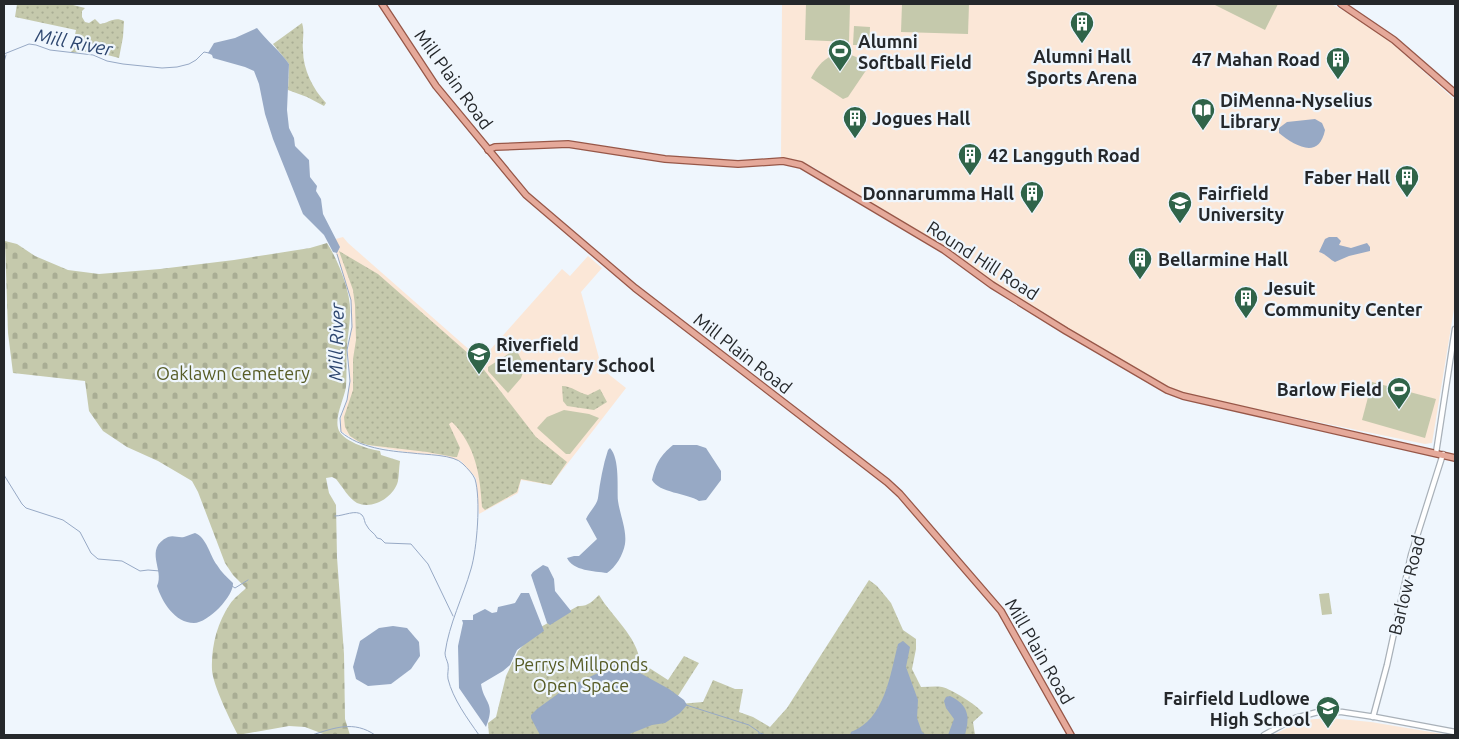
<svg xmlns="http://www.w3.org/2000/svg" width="1459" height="739" viewBox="0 0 1459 739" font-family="Ubuntu,sans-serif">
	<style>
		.education { fill: #fbe7d7 }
		.green { fill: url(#green-dots) }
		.cemetery { fill: url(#cemetery-stones) }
		.pitch { fill: #c5c9ac }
		.water { fill: #97a9c5 }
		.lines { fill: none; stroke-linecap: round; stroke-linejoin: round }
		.stream { stroke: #97a9c5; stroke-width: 1 }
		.minor-casing { stroke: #a9b1b9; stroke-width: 7 }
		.major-casing { stroke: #975748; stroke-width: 8 }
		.minor { stroke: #fff; stroke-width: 4.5 }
		.major { stroke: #e5a99a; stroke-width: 5.5 }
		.labels { text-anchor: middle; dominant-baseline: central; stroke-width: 4.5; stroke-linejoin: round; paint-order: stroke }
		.poi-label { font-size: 18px; font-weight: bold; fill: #25282b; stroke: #eff6fd; text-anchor: start }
		.street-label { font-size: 18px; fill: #25282b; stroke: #eff6fd }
		.park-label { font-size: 18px; fill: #575c26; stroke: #eff6fd }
		.water-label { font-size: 19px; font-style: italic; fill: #2d466f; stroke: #eff6fd }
	</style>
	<defs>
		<pattern id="green-dots" width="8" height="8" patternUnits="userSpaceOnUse" patternTransform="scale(1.25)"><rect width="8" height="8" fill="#c5c9ac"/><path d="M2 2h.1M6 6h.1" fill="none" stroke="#a9ad94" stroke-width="1.8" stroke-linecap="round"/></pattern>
		<pattern id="cemetery-stones" width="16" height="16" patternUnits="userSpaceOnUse" patternTransform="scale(1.25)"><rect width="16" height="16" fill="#c5c9ac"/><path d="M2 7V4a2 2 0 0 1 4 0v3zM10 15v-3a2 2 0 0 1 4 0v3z" fill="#a9ad94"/></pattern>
	</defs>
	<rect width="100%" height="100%" fill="#eff6fd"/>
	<!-- education -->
	<g class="education">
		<polygon points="782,4 1331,4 1363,21 1393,44 1455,100 1455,303 1432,443 1425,444 1226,403 1182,393 1160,383 1095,347 990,280 954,252 875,208 815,168 802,162 781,158"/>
		<polygon points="343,237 348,243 481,360 562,269 570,276 588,256 602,268 581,292 602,369 626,388 551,485 521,480 518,493 479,514 476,478 461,461 441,455 411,453 372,446 356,441 341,431 341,418 347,400 350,381 348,351 352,326 351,300 332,240"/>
		<polygon points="1329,718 1371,722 1449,735 1273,735 1303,720"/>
	</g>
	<!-- green -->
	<g class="green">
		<path d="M17,4H69L85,8L82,11V17L85,22L89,23L95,19L100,24C109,23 114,16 124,21L123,37L119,58L92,51L71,53L76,30L15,17Z"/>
		<path d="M302,23C305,32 302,40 303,50C303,70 313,89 326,103L324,106L307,97L288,90L289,64L273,44Z"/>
		<path d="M339,251L378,274L478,362L536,437L567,462L551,485L521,479L517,492L485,510L482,507C480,475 476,446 452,422L449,424L460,448L457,457H454L427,452L368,445L361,443L350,436L345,427L344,417L353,390V359L356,340L355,305L353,290Z"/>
		<path d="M562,386C572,386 578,393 588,395L600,389L607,402L594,410L567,406L563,401Z"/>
		<path d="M869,580L877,586L891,603L903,630L916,639V649L912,669L921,687C928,687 936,686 942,687C951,689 977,705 983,713L973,722L975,735H489L488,723L496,717L506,676L518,651L539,628L578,606C587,607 593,601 599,595C612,617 637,636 640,662L668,680L684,656L699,663L676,699L679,704L703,702L713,680L735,689H743L739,712L753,717L770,727L787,708Z"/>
	</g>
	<!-- cemetery -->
	<path class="cemetery" d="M5,241L17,244L35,256L68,270L99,274L160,269L234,260L310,248L327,243C338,260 352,294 350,315C350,326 347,337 347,349C346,361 347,374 346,387C344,399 335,416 338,428C341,441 368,449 380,451L381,455L400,461C399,467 399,475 398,481C394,497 373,510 357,503C349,499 342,486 336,479L332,477L326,478L329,493L336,505L337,557L344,654L345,719L350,735H326L305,727L289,726L238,735C230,720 213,685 212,670C211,647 217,623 230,604C234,598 241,593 246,588L233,575L225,563L198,492L192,481L158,461L127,447L103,431L89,411L85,381L13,373L8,333Z"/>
	<!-- pitch -->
	<g class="pitch">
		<polygon points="806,4 850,4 849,42 805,40"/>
		<polygon points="902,4 969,4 968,34 901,32"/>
		<polygon points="1213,4 1278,4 1265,30"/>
		<polygon points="854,26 870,27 869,45 853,45"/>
		<path d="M838,53C851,53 858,57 869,66L848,97L843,99L811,78C818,65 824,58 838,53Z"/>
		<polygon points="516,349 525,367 521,378 508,393 488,371 488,367"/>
		<polygon points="1372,382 1436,399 1425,438 1362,420"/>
		<polygon points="564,410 589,414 599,418 570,454 566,454 537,428 547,417"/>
		<polygon points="1329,593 1332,614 1322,615 1319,594"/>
	</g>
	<!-- water -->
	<g class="water">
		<path d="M257,28C267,41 280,51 289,64L287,110L289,128L294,138L295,146L309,160L310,177L317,186L316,191L321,199L323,214L340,247L337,253L333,252L324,235L303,214L273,139L265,114L259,84L254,71L245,67L213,58L212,55L208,53L214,43L235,38Z"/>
		<path d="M1315,119L1322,123L1325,130C1319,160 1295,146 1279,133V128L1287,122Z"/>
		<path d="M1329,237H1337L1341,241L1339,245L1351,248L1367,243L1370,247V251L1349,256L1335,262C1329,259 1326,254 1319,252L1325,239Z"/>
		<path d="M673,445H697L706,448L721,471V480L706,500L699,501C687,493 659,493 652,480C656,463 660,456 673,445Z"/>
		<path d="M610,448C620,459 617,487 618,501C620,515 627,530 625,544C623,555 616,567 607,573C594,571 573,571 567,558L574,556H579L597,539L586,519C589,512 597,505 598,498C600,482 603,465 608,450Z"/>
		<path d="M195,533C207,538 209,554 217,565C221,572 227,577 233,583C234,596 208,623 194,623C175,623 162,602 157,586C165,570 143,549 168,537C174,535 178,538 184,537C188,536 191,534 195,533Z"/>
		<polygon points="543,565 548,567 554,579 555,591 571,611 571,612 550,625 547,623 531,575 533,572"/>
		<path d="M521,593H529L544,631L517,650L510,665L503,671L481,684C484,704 496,702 486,727L459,688L458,646L463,623L462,620H473V615L485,609L492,613L497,612L498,607L515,603Z"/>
		<polygon points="393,626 407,628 419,642 420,656 411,669 391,684 368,686 356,679 353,667 360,641 379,628"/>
		<path d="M903,641L910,647L906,667L918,700L917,718L922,732L926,735H850L851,732C885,719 890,675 898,644Z"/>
		<polygon points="615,665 629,667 669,689 684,700 687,705 680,713 665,723 652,725 627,735 540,735 531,718 531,715 537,709 566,688"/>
		<path d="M950,696C969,705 970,717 965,735H948L954,719L946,708L944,701L946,697Z"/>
	</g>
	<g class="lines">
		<!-- stream -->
		<g class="stream">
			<polyline points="4,54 29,44 36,45 50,50 93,55 107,61 123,64 162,68 177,67 189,64 196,60 204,52 209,53"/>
			<polyline points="4,62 6,55"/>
			<path d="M337,254L351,300L352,327L347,350L350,381L347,400L340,418L341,432C360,448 388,451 412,453C425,455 454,454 463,464C467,468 473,474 475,479C481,499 477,549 471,569C463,597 449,624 445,653C445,657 447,660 448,664C449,669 447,674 448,679C453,699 467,718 479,735"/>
			<polyline points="4,475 22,504 26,508 63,520 80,532 91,553 98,559 122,561 140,571 148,570 160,571"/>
			<path d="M335,516C344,516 356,509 362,515C365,518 364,523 367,526C369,531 375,533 377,538L381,539L385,543L411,544L428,564L453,616"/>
			<polyline points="232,586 235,588 248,580"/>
			<polyline points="686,705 749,725 759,732 759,735"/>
			<polyline points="760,733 766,735"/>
			<path d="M312,735C334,728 354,720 375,735"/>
		</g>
		<!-- minor casing -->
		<g class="minor-casing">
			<g id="minor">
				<polyline points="1436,453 1455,329"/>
				<polyline points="1373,717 1387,665 1411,555 1443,454"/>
				<polyline points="1264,735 1295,718 1318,712 1342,712 1375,717 1455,732"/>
			</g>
		</g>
		<!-- major casing -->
		<g class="major-casing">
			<g id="major">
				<polyline points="382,4 436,86 526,195 635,288 887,482 900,494 1001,611 1071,735"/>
				<polyline points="1341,4 1394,40 1455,93"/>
				<polyline points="488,150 495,147 568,144 665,159 738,164 783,161 801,165 944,250 992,285 1066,331 1167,390 1183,396 1455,458"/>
			</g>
		</g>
		<!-- minor -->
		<use href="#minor" class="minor"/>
		<!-- major -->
		<use href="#major" class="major"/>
	</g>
	<!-- icons -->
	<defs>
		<g id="building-pin" transform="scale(1.25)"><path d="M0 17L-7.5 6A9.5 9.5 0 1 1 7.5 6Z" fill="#306449" stroke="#eff6fd"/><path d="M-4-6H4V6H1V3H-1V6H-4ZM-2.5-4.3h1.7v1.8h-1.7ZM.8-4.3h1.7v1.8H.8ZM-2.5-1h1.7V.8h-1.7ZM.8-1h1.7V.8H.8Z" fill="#fff"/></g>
		<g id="stadium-pin" transform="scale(1.25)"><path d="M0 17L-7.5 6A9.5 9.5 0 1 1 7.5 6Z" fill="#306449" stroke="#eff6fd"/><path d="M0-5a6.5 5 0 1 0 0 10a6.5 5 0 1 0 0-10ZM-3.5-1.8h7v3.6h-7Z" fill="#fff"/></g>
		<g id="library-pin" transform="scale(1.25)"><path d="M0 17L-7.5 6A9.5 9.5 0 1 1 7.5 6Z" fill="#306449" stroke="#eff6fd"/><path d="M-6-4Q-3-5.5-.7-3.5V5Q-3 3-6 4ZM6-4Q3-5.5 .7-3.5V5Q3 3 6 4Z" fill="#fff"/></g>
		<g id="university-pin" transform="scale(1.25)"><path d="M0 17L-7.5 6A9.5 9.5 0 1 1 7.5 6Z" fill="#306449" stroke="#eff6fd"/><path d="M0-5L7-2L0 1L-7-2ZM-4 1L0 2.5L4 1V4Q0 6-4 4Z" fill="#fff"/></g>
		<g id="school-pin" transform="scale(1.25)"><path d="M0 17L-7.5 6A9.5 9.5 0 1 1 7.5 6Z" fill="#306449" stroke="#eff6fd"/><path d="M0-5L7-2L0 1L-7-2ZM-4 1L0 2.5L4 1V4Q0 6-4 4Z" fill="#fff"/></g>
	</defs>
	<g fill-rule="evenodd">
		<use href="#building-pin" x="1082" y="23"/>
		<use href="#stadium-pin" x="840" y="51"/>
		<use href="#building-pin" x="1338" y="59"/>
		<use href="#library-pin" x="1203" y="110"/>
		<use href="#building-pin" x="855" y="118"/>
		<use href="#building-pin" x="970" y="155"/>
		<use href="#building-pin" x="1407" y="177"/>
		<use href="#building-pin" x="1032" y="193"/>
		<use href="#university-pin" x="1180" y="203"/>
		<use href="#building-pin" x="1140" y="259"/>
		<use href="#building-pin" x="1246" y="298"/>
		<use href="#school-pin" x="479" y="354"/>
		<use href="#stadium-pin" x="1399" y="389"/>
		<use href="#school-pin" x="1328" y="708"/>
	</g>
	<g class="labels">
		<!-- poi labels -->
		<g class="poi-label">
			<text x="858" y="41">Alumni<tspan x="858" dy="21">Softball Field</tspan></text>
			<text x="1082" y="56" text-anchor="middle">Alumni Hall<tspan x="1082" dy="21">Sports Arena</tspan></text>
			<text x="1320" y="59" text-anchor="end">47 Mahan Road</text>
			<text x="1220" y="100">DiMenna-Nyselius<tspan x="1220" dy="21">Library</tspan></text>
			<text x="872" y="118">Jogues Hall</text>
			<text x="988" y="155">42 Langguth Road</text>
			<text x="1390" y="177" text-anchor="end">Faber Hall</text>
			<text x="1014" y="193" text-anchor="end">Donnarumma Hall</text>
			<text x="1198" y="193">Fairfield<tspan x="1198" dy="21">University</tspan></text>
			<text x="1158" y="259">Bellarmine Hall</text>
			<text x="1264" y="288">Jesuit<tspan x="1264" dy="21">Community Center</tspan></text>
			<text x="496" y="344">Riverfield<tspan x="496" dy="21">Elementary School</tspan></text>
			<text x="1382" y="389" text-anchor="end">Barlow Field</text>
			<text x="1310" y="698" text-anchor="end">Fairfield Ludlowe<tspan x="1310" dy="21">High School</tspan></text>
		</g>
		<!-- street labels -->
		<g class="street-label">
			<text transform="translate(454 79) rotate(54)">Mill Plain Road</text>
			<text transform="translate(983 260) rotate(33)">Round Hill Road</text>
			<text transform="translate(743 353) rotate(38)">Mill Plain Road</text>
			<text transform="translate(1406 585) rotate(-76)">Barlow Road</text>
			<text transform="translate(1040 651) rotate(60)">Mill Plain Road</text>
		</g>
		<!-- park labels -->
		<g class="park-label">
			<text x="233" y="373">Oaklawn Cemetery</text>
			<text x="581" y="664">Perrys Millponds<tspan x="581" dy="21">Open Space</tspan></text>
		</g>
		<!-- water labels -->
		<g class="water-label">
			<text transform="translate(74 42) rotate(11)">Mill River</text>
			<text transform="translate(336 342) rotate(-89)">Mill River</text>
		</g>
	</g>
	<!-- border -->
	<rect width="1459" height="739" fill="none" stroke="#25282b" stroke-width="10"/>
</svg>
